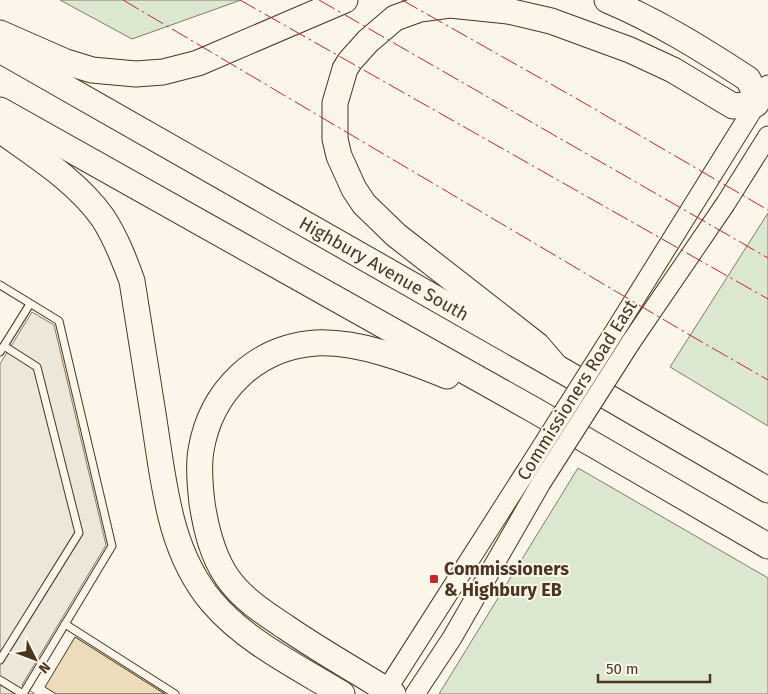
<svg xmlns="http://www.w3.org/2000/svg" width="768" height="694" viewBox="0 0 768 694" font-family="'Fira Sans',sans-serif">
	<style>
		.green { fill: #dce7d0; stroke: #887966 }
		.parking { fill: #ede7d9; stroke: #887966 }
		.building { fill: #ecdcbc; stroke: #4a3520 }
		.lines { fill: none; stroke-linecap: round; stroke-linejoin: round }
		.service-casing { stroke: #4a3520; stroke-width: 9 }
		.secondary-casing { stroke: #4a3520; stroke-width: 21 }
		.motorway-casing { stroke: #4a3520; stroke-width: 27 }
		.service { stroke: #fbf6e9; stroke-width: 7 }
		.secondary { stroke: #fbf6e9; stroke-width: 19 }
		.motorway { stroke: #fbf6e9; stroke-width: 25 }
		.secondary-bridge-casing { stroke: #4a3520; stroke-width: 21; stroke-linecap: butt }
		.secondary-bridge { stroke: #fbf6e9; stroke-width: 19 }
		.power { stroke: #c62828; stroke-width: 1; stroke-dasharray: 18 4 2.5 4; stroke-linecap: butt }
		.poi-dot { fill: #c62828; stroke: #fbf6e9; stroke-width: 2 }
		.labels { text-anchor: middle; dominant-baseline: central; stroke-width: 4; stroke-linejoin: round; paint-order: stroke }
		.street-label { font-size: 18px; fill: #4a3520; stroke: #fbf6e9 }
		.poi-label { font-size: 18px; font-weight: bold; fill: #4a3520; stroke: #fbf6e9; text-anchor: start }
	</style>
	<rect width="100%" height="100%" fill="#fbf6e9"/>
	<!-- green -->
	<g class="green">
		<polygon points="60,0 241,0 132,39"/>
		<polygon points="768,213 768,426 670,367"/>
		<polygon points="578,468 768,578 768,694 439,694"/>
	</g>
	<!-- parking -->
	<polygon class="parking" points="32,312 54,325 106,545 22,685 35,694 0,694 0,364"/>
	<!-- building -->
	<polygon class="building" points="75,637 165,694 56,694 45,687"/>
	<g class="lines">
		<!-- service casing -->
		<g class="service-casing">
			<g id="service">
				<polyline points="0,285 59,321 112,546 23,694 0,680"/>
				<polyline points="0,352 30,304"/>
				<polyline points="65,624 175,694"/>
				<polyline points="0,660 79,533 37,367 4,346"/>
			</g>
		</g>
		<!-- secondary casing -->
		<g class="secondary-casing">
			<g id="secondary">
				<polyline points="613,334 768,85"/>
				<polyline points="631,342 726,203 768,136"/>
				<polyline points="384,694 525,473"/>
				<polyline points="415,694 452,638 541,483"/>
			</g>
		</g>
		<!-- motorway casing -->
		<g class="motorway-casing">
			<g id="motorway">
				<polyline points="0,33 66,62 92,70 136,74 163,72 198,63 345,0"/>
				<path id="s1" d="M0,50L556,367L768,490"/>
				<polyline points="0,110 534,410 768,546"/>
				<path d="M0,130C36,156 77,181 103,218C116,238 124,259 132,281C139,328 147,374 154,420C164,484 169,551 212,602C246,642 298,667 342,694"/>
				<path d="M556,367L537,345L396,235L364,204L354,189L339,156L335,139V103L345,69L350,61L368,41L395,18L420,9L450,5L508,11L551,21L630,50L673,70L733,106L756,104L753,89L748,79C702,49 657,21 607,0"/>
				<path d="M393,694C358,672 322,652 287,628C266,614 242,599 227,577C212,555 206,529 202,503C200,486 198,467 201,450C211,391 256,347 316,343C358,341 408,360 447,376"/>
			</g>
		</g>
		<!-- service -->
		<use href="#service" class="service"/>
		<!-- secondary -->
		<use href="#secondary" class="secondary"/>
		<!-- motorway -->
		<use href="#motorway" class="motorway"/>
		<!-- secondary-bridge casing -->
		<g class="secondary-bridge-casing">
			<g id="secondary-bridge">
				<polyline points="525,473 613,334"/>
				<polyline points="541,483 631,342"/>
			</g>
		</g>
		<!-- secondary-bridge -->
		<use href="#secondary-bridge" class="secondary-bridge"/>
		<!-- power -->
		<g class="power">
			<polyline points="123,0 688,334 768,380"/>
			<polyline points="240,0 768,299"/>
			<polyline points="319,0 768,258"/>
			<polyline points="402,0 579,100 768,210"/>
		</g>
	</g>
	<!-- markers -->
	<rect class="poi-dot" x="429" y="574" width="10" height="10" rx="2.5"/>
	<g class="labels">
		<!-- street labels -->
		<g class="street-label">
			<text stroke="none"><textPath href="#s1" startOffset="442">Highbury Avenue South</textPath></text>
			<text transform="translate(577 390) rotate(-58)">Commissioners Road East</text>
		</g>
		<!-- poi labels -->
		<g class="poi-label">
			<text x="444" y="569">Commissioners<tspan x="444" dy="21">&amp; Highbury EB</tspan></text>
		</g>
	</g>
	<!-- north arrow -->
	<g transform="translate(35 659) rotate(132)" stroke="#fbf6e9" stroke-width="4" paint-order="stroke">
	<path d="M0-4L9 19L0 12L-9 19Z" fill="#4a3520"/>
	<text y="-8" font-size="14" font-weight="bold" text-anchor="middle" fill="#4a3520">N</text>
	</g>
	<!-- scale -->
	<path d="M598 674v8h112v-8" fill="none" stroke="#4a3520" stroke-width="2.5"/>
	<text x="606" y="674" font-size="15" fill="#4a3520" stroke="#fbf6e9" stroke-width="4" paint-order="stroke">50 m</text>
</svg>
